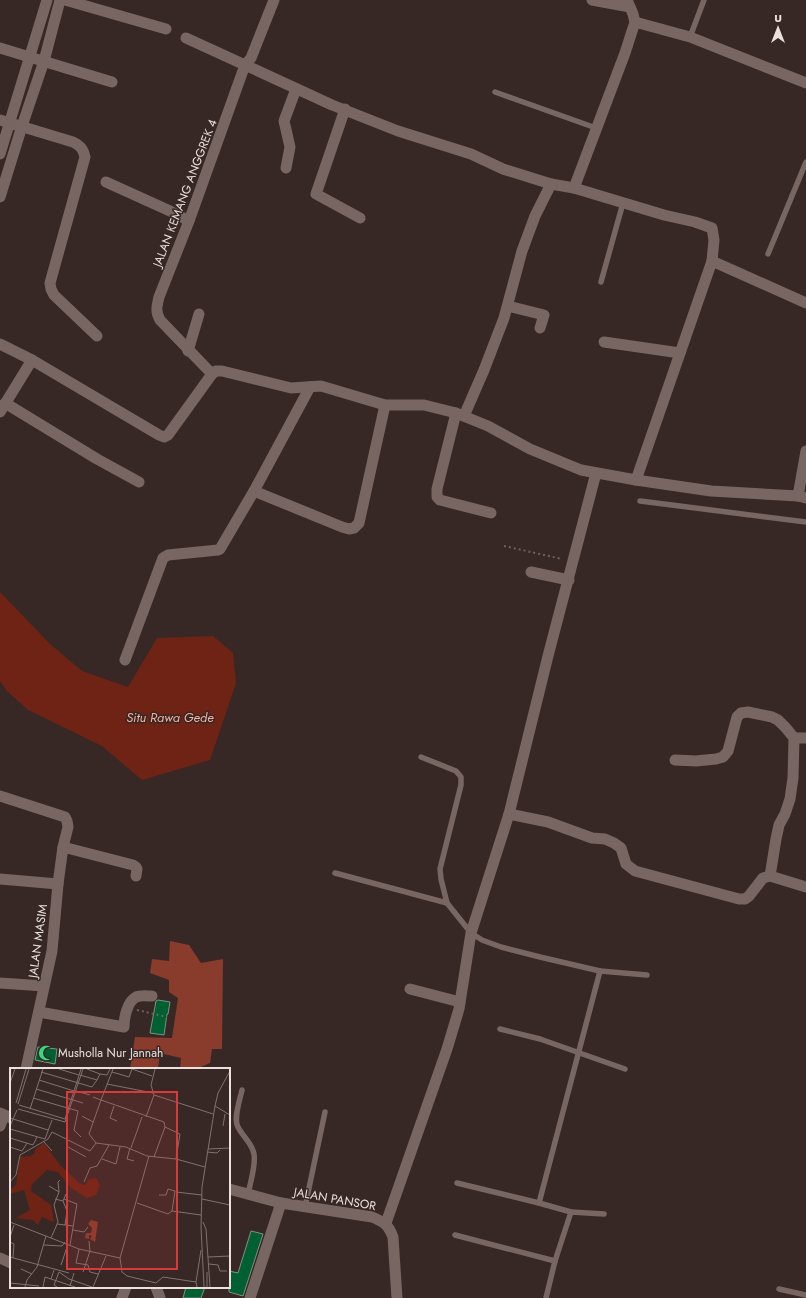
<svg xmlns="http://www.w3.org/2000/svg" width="806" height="1298" viewBox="0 0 806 1298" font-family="Jost,sans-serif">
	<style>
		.forest { fill: #893b2c }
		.water { fill: #6e2314 }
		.building { fill: #006032; stroke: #819085 }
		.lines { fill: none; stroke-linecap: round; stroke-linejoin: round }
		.path { stroke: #6e615e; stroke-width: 2; stroke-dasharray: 2 3; stroke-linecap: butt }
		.lane { stroke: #786662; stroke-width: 5.5 }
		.street { stroke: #786662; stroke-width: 11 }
		.labels { text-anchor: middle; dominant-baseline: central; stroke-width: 3; stroke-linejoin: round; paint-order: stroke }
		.street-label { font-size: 12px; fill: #eae0de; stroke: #372825 }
		.poi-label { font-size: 12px; fill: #eae0de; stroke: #372825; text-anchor: start }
		.water-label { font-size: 13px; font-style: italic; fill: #f5b1a1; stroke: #372825 }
		.inset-road { fill: none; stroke: #7f726f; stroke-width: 1 }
		.view { fill: #d83a3a; fill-opacity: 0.15; stroke: #d83a3a; stroke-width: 2 }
		.inset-edge { fill: none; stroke: #eae0de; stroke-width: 2 }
	</style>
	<rect width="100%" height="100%" fill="#372825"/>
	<!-- forest -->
	<polygon class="forest" points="170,941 189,945 201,963 223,959 222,1049 212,1049 210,1063 201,1067 200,1069 180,1069 181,1058 160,1053 158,1069 130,1069 135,1037 172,1038 178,998 169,992 169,980 150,973 152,959 169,961"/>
	<!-- water -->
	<polygon class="water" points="0,592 50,644 82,671 128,687 157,638 213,636 233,653 236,683 210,760 142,780 102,746 28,710 7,691 0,681"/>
	<!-- building -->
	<g class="building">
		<polygon points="158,1000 170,1002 168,1014 167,1014 164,1035 150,1033 156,1001"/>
		<polygon points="38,1047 57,1049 55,1064 35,1060"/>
		<polygon points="251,1231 263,1234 243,1296 229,1292 229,1271 238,1273"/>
		<polygon points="186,1287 205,1287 201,1298 183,1298"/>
	</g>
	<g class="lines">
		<!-- path -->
		<g class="path">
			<polyline points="504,546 562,559"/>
			<polyline points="137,1010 167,1017"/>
		</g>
		<!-- lane -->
		<g class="lane">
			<polyline points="690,37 704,0"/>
			<polyline points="495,92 596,128"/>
			<polyline points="768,254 806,162"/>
			<polyline points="601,282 623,203"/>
			<polyline points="640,501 806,522"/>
			<polyline points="421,757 456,771 461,777 461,785 440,869 441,879 447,903 471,933 482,940 501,947 540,957 600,971 647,975"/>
			<polyline points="335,873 447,903"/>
			<polyline points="500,1029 540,1039 625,1069"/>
			<path d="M242,1090C240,1100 233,1119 238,1127C243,1137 252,1143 254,1154C256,1167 250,1182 248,1195"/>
			<polyline points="457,1183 539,1203"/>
			<polyline points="305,1207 325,1112"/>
			<polyline points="571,1212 604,1214"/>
			<polyline points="455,1235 555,1261"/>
			<polyline points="779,1289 806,1295"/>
			<polyline points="546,1298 555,1261 571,1212 539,1203 600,971"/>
		</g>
		<!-- street -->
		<g class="street">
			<polyline points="65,0 166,29"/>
			<polyline points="274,0 251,58 245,65 332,105 398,131 471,154 503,169 551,184 574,188 664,215 695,222 712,228 714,240 712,261 806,303"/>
			<polyline points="592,0 630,7"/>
			<polyline points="635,22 690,37 806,83"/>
			<path d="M186,38L245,65L189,221L159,297C157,306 155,311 160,320L212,374"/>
			<polyline points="0,48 112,82"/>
			<polyline points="345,109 316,194 360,218"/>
			<path d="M0,120L73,142C80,146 83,148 85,157L50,283L51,289L54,295L97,336"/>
			<polyline points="0,154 47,0"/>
			<polyline points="286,168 290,147 284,121 296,89"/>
			<polyline points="106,182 170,211 189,221"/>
			<polyline points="574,188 625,53 635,22 633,14 627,0"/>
			<polyline points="0,197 22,126 44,61 60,0"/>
			<polyline points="508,306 544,315 540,328"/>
			<polyline points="604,342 680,353"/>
			<polyline points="0,344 32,360 159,435 164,437 168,435 212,374 216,371 222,371 291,388 321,386 385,405 424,405 456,413 488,426 530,449 581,470 636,480 711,491 798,496 806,498"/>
			<polyline points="188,351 199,314"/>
			<polyline points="5,403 97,459 139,482"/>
			<polyline points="0,412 32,360"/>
			<polyline points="456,413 437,489 437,497 440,500 491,513"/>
			<polyline points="464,416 484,370 504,318 522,251 535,216 551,184"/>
			<polyline points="636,480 712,261"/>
			<polyline points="254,491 342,527 349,529 354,528 359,523 385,405"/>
			<polyline points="798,496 806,451"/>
			<polyline points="531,572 569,580"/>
			<polyline points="125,660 163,558 168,555 218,550 220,549 254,491 310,387"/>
			<polyline points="794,738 806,738"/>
			<polyline points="675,760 696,761 716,759 723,757 728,751 737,717 741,713 748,712 772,717 778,720 786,728 794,738 793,778 790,799 785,814 779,825 776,839 770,876"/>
			<polyline points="0,796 65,817 67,821 68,827 63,847 58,884 52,951 26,1069"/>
			<polyline points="509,814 548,822 592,838 605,839 614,843 621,848 626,864 635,871 739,899 745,899 749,896 763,878 770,876 806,887"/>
			<polyline points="63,847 133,865 136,867 137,869 136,876"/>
			<polyline points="0,879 58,884"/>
			<polyline points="0,983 44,986"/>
			<polyline points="410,989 460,1002"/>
			<path d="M39,1012L124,1027C124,1018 127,1002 136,997C140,995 147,996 152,996"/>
			<polyline points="0,1113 11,1118"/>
			<polyline points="0,1126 4,1115"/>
			<path d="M229,1189L281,1203L372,1217C384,1222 388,1224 393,1237L397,1298"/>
			<polyline points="386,1223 447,1049 459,1009 471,933 509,814 548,656 596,473"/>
			<polyline points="0,1258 11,1263"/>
			<polyline points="156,1287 160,1298"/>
			<polyline points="122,1298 126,1287"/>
			<polyline points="250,1298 281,1203"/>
		</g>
	</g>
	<!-- icons -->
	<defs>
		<g id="mosque-bare" transform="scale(1.2)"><path d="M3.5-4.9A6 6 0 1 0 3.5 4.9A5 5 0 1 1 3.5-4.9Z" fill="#39d87f" stroke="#372825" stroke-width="2.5" paint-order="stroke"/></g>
	</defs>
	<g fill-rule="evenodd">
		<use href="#mosque-bare" x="46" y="1053"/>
	</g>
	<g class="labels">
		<!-- street labels -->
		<g class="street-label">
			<text transform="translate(185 193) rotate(-69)">JALAN KEMANG ANGGREK 4</text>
			<text transform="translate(38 941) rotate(-82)">JALAN MASIM</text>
			<text transform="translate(335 1199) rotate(10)">JALAN PANSOR</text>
		</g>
		<!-- poi labels -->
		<g class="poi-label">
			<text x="58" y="1053">Musholla Nur Jannah</text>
		</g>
		<!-- water labels -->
		<g class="water-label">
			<text x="170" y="717">Situ Rawa Gede</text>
		</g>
	</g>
	<!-- overview -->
	<g transform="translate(10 1068)">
		<rect width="220" height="220" fill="#372825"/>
		<path d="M81,152L88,154L85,174L80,171L82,168L79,167V171L75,170L76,165H81L82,160L78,156Z" fill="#893b2c"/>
		<path d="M34,75L50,97L69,115L75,117L79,111L86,110L90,117L86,127L77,130L61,120L48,104L37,102L22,116L21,123L41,137L44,154L32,149L28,157L23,152L6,150L20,142L14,122L0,126V122L6,117L10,89L21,88L25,85V81Z" fill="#6e2314"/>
		<path class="inset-road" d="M49,1L69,7M77,1L90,6L87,12M103,1L91,32L154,54L155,59L170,66L166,91M122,1L142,8M31,4L82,19L87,12L70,7M102,4L119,9L122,1M90,6L97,7L100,1M29,12L64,23M0,15L5,1M97,16L143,25M26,21L73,35M66,23L80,27M144,27L203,46M83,29L91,32L79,66L86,75L116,79L137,88L166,91L195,99M23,30L68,43L64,62L71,69M6,35L16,1M8,36L19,1M9,37L55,51L71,1M104,38L100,50L107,53M205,38L220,47M8,41L55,54L73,1M20,41L33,1M72,48L83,54M136,49L144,27L141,17L145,1M0,50L38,62M0,58L7,42M213,58L215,46M0,61L35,71L42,52M0,70L23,77L27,69M34,74L42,83M0,79L12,83L17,75M58,79L76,89M120,80L117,91L124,93M121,80L132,49M198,81L220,80M197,84L207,85L210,82M144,89L155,59M92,91L106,96L110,79M0,114L6,107L10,87L38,71L42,64L80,83L86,75M74,114L80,100L87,98L99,77M39,118L49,124L44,137L48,154L41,170M49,124L48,114L50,112M166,124L192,127M149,127H156L158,121L165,123L162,143M45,131L53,133L56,126M54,131L67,136L60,177M192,131L220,137M53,133L57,143L55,157M127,135L158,146L162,143L191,147M0,154L69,181L110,190L112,204L117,208L146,215L153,209L186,214L187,219M193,154L196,161L200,219M47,156L63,158M63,162L74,164L78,159M0,169L4,157M0,174L4,176L3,190M34,177L52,178L55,174M69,181L66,195L78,197L80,204L88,206M0,189L59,205M198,189L220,188M110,190L139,88M199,196L208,197L210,203H217M51,197L58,176M11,201L22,206M49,204L59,211L82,219M73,204L80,183L79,173M197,204V219M41,211L65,219M186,214L191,182M0,215L29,218M60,218L64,205M15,219L17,212L27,199L36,168M33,219L35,209L41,211L44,202M47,219L44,217L49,204M83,219L96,188M194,219L191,159L192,119L205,38L208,25L220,3"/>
		<path class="view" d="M57,24H167V201H57Z"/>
		<rect width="220" height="220" class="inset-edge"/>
	</g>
	<!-- north arrow -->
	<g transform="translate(778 28)" stroke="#372825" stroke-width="3" paint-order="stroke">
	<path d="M0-3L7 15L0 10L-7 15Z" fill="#eae0de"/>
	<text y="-6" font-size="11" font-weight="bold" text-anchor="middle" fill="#eae0de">U</text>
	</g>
</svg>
